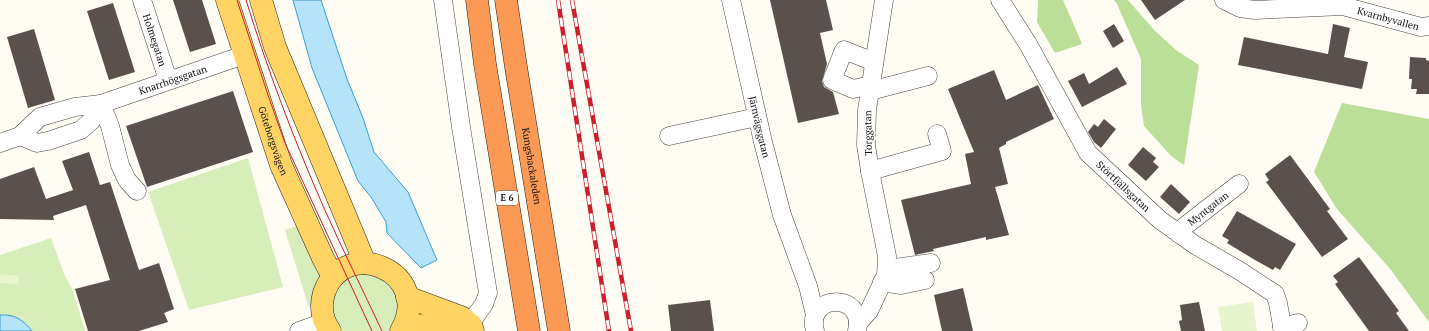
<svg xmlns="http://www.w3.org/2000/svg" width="1429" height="331" viewBox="0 0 1429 331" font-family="'PT Serif',serif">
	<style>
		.green { fill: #d7edba }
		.forest { fill: #bbdf98 }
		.pitch { fill: #e8f4cd }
		.water { fill: #b5e3fa; stroke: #389dd6 }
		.building { fill: #5a514c }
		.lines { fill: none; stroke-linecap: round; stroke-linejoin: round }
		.minor-casing { stroke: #444; stroke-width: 19 }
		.major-casing { stroke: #222; stroke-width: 23 }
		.highway-casing { stroke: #222; stroke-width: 23 }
		.minor { stroke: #fff; stroke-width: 18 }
		.major { stroke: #ffd364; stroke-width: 22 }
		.highway { stroke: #fc9a55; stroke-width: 22 }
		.tram { stroke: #cb1e2e; stroke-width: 1 }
		.rail-casing { stroke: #cb1e2e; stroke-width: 4.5 }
		.rail { stroke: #fff; stroke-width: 3; stroke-dasharray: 9; stroke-linecap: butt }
		.labels { text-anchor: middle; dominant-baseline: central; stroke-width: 4; stroke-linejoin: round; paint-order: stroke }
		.shield { fill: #fff; stroke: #585858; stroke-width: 1 }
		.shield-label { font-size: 9px; font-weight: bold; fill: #111 }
		.street-label { font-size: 10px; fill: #111; stroke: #fff }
	</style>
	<rect width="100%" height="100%" fill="#fffcf4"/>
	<!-- green -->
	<g class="green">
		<polygon points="248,158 283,287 189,310 148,192"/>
		<polygon points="296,226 313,251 321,274 319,284 313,303 309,308 285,230"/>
		<polygon points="51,238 64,274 73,291 85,331 0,331 0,255"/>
		<polygon points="355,273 384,277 400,302 394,324 388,331 342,331 338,328 331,312 335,289"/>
	</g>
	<!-- forest -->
	<g class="forest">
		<polygon points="1038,0 1063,0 1082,44 1055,53 1037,22"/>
		<polygon points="1114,0 1128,0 1155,31 1176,50 1199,65 1184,165 1171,156 1144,126 1141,105 1141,59 1117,4"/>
		<polygon points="1342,103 1429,119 1429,322 1391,270 1337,209 1314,172"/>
	</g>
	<!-- pitch -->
	<g class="pitch">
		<polygon points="0,274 19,276 18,284 0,283"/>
		<polygon points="1253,302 1257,331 1222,331 1218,307"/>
	</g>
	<!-- water -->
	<g class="water">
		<polygon points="293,0 321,0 347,79 363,118 374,152 408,192 437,260 421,268 387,233 386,222 371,197 358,181 312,68"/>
		<path d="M0,315C15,314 23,320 32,331H0Z"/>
	</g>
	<!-- building -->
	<g class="building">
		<polygon points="173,0 202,0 216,44 190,52"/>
		<polygon points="770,0 826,0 833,30 820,33 827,64 822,81 824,87 833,92 839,114 798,123"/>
		<polygon points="1141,0 1185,0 1155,20"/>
		<polygon points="113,3 135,72 109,80 87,11"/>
		<polygon points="1114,24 1124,41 1113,48 1103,31"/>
		<polygon points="1333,24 1350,28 1344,57 1368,62 1362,89 1238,65 1244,37 1328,54"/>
		<polygon points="34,29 55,100 28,108 7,37"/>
		<polygon points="1410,57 1426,58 1426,60 1429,61 1429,94 1416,94 1417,89 1411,89 1412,79 1409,79"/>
		<polygon points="1117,67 1127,84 1082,107 1068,81 1084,73 1089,84"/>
		<polygon points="994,70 1006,100 1038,85 1054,119 1006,142 1006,144 999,148 1008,184 995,187 1009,235 986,240 986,237 933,249 934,251 915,255 901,200 971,184 965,154 974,152 948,89"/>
		<polygon points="233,91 253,152 147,187 126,126"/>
		<polygon points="1104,119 1116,129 1101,148 1094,142 1088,132 1094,124 1098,127"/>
		<polygon points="1143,147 1156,158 1153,162 1159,167 1146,181 1128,165"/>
		<polygon points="89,152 100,185 110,182 139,270 159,263 174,309 164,313 168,322 139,331 88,331 75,289 110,280 86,205 53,216 54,220 0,219 0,179 34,167 46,199 73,190 62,161"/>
		<polygon points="1290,155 1330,209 1327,211 1348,239 1322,257 1266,182 1269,180 1265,174"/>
		<polygon points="1171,184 1190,202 1179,214 1160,197"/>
		<polygon points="1237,211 1296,244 1280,270 1275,267 1273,270 1255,260 1227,243 1229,240 1222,236"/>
		<polygon points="1359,257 1399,311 1396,313 1409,331 1369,331 1335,284 1338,282 1333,276"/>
		<polygon points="963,288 973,331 942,331 934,295"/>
		<polygon points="710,300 714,331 671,331 668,305"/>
		<polygon points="1199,302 1205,331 1181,331 1179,321 1182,320 1180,305"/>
	</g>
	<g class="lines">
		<!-- minor casing -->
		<g class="minor-casing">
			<g id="minor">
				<path id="s1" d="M142,0L168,80"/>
				<polyline points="443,0 461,127 488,293 484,304 465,331"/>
				<path id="s2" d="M731,0L763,142L782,215L808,286L815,315"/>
				<path id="s3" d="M1000,0L1028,44L1088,153L1160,220L1195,245L1240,271L1275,294L1278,303L1283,331"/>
				<path id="s4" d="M1224,0L1240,8L1255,10L1343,6L1421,27L1429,26"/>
				<polyline points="871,85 853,89 832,80 844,50 874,62"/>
				<polyline points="870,91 928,76"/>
				<polyline points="101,104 110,126 120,165 127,180 137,191"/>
				<polyline points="20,136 37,143 48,141 81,130 91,121 101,104"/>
				<polyline points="669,136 757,117"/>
				<path id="s5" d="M0,143L20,136L40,117L75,107L101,104L244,55"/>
				<polyline points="870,171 942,151 937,134"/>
				<path id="s6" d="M1179,234L1185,226L1239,184"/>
				<polyline points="887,269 931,263"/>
				<polyline points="882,282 901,285 925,280"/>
				<polyline points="858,323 869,311 886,275 887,256 870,171 866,145 867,110 884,0"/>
				<polyline points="1282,327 1298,323"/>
				<polyline points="299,331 325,322"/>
				<path d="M815,331C805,293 866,292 857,331"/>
			</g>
		</g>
		<!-- major casing -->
		<g class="major-casing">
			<g id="major">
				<path id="s7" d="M227,0L281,165L323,258L333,277"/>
				<polyline points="261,0 275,47 365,263"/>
				<polyline points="407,297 461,317 471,325 473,331"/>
				<path d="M404,326C423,325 439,324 457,331"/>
				<path d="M330,331C322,320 320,306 324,293C344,234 435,272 401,331"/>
			</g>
		</g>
		<!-- highway casing -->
		<g class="highway-casing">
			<g id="highway">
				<polyline points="477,0 485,64 529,331"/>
				<path id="s8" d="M506,0L516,67L559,331"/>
			</g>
		</g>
		<!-- minor -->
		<use href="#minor" class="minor"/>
		<!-- major -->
		<use href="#major" class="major"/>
		<!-- highway -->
		<use href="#highway" class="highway"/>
		<!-- tram -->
		<g class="tram">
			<polyline points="237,0 268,95 285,143 372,331"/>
			<path d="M246,0C268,71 294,140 324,208C342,249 363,290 382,331"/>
		</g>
		<!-- rail casing -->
		<g class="rail-casing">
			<g id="rail">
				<polyline points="558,0 609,331"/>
				<polyline points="572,0 631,331"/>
			</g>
		</g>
		<!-- rail -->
		<use href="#rail" class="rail"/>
	</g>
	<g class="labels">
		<!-- shield labels -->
		<rect class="shield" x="496" y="191" width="22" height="14" rx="3"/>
		<g class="shield-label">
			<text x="507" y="198">E 6</text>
		</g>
		<!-- street labels -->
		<g class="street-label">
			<text stroke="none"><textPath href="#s4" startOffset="168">Kvarnbyvallen</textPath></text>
			<text stroke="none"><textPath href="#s1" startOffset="42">Holmegatan</textPath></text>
			<text stroke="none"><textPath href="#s5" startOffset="187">Knarrhögsgatan</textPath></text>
			<text stroke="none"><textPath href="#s2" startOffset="130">Järnvägsgatan</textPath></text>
			<text transform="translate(868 133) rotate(-91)">Torggatan</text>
			<text stroke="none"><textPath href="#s7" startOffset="148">Göteborgsvägen</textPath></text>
			<text stroke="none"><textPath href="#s8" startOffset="168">Kungsbackaleden</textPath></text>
			<text stroke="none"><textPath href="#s3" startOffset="225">Störtfjällsgatan</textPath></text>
			<text stroke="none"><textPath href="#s6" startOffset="39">Myntgatan</textPath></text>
		</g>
	</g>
</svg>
